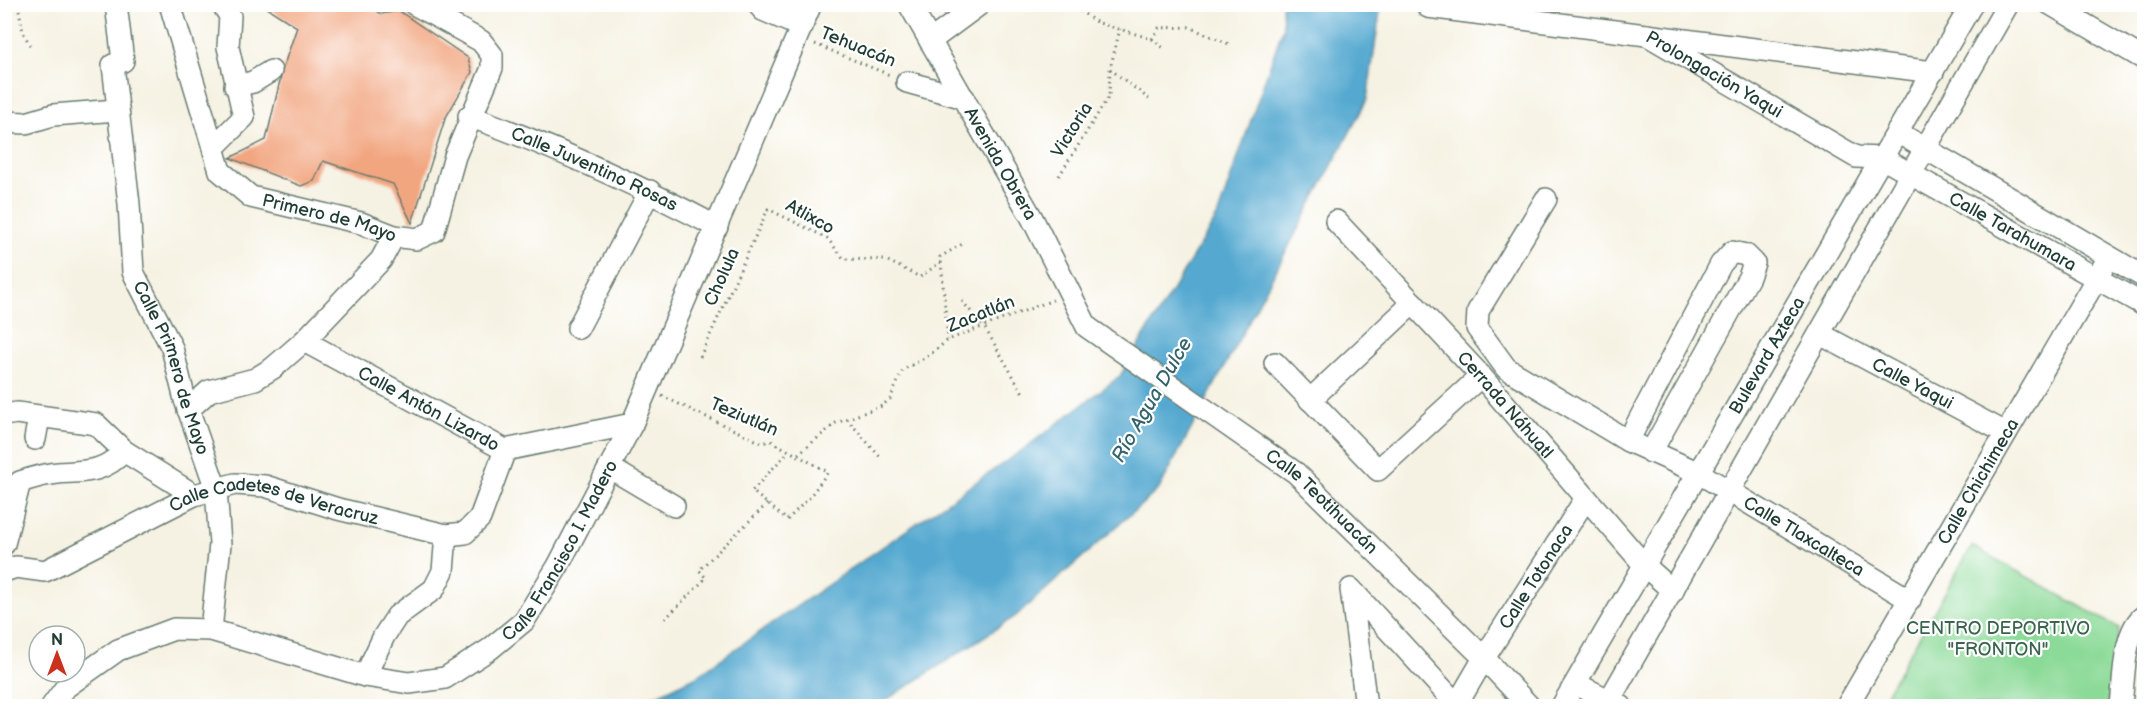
<svg xmlns="http://www.w3.org/2000/svg" width="2149" height="711" viewBox="0 0 2149 711" font-family="'Balsamiq Sans',sans-serif">
	<style>
		.green { fill: #8cda98; stroke: #568c66; stroke-width: 1.5 }
		.water { fill: #54a9d0; stroke: #3a7382; stroke-width: 1.5 }
		.building { fill: #f2a680 }
		.lines { fill: none; stroke-linecap: round; stroke-linejoin: round }
		.minor-casing { stroke: #6a7c71; stroke-width: 24 }
		.path { stroke: #6a7c71; stroke-width: 3; stroke-dasharray: 1.5 4.5; stroke-linecap: butt }
		.minor { stroke: #fff; stroke-width: 21 }
		.labels { text-anchor: middle; dominant-baseline: central; stroke-width: 4.5; stroke-linejoin: round; paint-order: stroke }
		.street-label { font-size: 18px; fill: #1f3d34; stroke: #fff }
		.park-label { font-size: 18px; fill: #3a644d; stroke: #fff }
		.water-label { font-size: 20px; font-style: italic; fill: #32636b; stroke: #fff }
	</style>
	<rect width="100%" height="100%" fill="#fff"/>
	<filter id="ink" filterUnits="userSpaceOnUse"><feTurbulence type="fractalNoise" baseFrequency=".0167" numOctaves="2"/><feDisplacementMap in="SourceGraphic" scale="12" xChannelSelector="R" yChannelSelector="G"/><feConvolveMatrix kernelMatrix="1 2 1 2 8 2 1 2 1" color-interpolation-filters="sRGB"/></filter>
	<filter id="wash" filterUnits="userSpaceOnUse"><feTurbulence type="fractalNoise" baseFrequency=".008" numOctaves="4" result="noise"/><feDisplacementMap in="SourceGraphic" scale="24" xChannelSelector="R" yChannelSelector="G"/><feGaussianBlur stdDeviation="1.35" result="paint"/><feColorMatrix in="noise" values="0 0 0 0 0 0 0 0 0 0 0 0 0 0 0 0 0 1.4 0 .05"/><feComposite in="paint" operator="in"/></filter>
	<g filter="url(#wash)">
		<rect width="100%" height="100%" fill="#f6f2e3"/>
		<!-- green -->
		<polygon class="green" points="1972,546 2119,628 2108,706 1879,706"/>
		<!-- water -->
		<polygon class="water" points="1282,5 1381,5 1367,100 1159,489 1016,616 877,706 635,706 695,677 1025,448 1120,376 1217,217 1283,28"/>
		<g id="blocks">
			<!-- building -->
			<polygon class="building" points="261,4 366,4 381,14 399,11 468,58 472,72 445,119 412,223 393,184 323,161 314,181 301,186 230,158 266,140 283,68 297,27"/>
		</g>
	</g>
	<g filter="url(#ink)">
		<use href="#blocks" fill-opacity="0" stroke="#6a7c71" stroke-width="1.5"/>
		<g class="lines">
			<!-- minor casing -->
			<g class="minor-casing">
				<g id="minor">
					<path id="s1" d="M116,4L123,61L113,65L129,204L133,272L172,348L185,400L216,489L220,544L211,630"/>
					<path id="s2" d="M170,4L220,171L251,197L361,223L394,236L417,239L434,231L455,156L492,68V55L481,41L414,4"/>
					<polyline points="758,4 763,10 802,27"/>
					<path id="s3" d="M909,4L1032,218L1087,327L1296,473L1484,658L1529,706"/>
					<polyline points="2050,4 2144,59"/>
					<polyline points="1428,7 1933,72"/>
					<path id="s4" d="M1647,35L1856,157L1882,158L2144,305"/>
					<polyline points="930,41 980,4"/>
					<polyline points="907,82 964,98"/>
					<polyline points="235,86 253,82 271,71"/>
					<path id="s5" d="M469,116C555,147 636,184 717,227"/>
					<polyline points="4,122 26,123 53,115 117,110"/>
					<polyline points="1897,132 2144,277"/>
					<polyline points="213,148 244,117 228,47 230,16 222,4"/>
					<path id="s6" d="M1546,199L1478,311L1477,328L1506,368L1628,441L1699,473L1910,600"/>
					<path id="s7" d="M1336,221L1481,376L1645,566L1673,591"/>
					<polyline points="578,328 650,191"/>
					<path id="s8" d="M1820,334L2006,433"/>
					<path id="s9" d="M304,341L505,450L632,424"/>
					<polyline points="1275,363 1378,470 1481,376"/>
					<polyline points="1310,400 1413,303"/>
					<polyline points="188,410 209,391 255,379 273,368 304,341 381,260 394,236"/>
					<polyline points="4,415 17,413 96,424 124,451 194,495"/>
					<polyline points="35,439 39,417"/>
					<polyline points="1628,441 1721,264 1732,252 1746,255 1754,263 1749,277 1651,452"/>
					<polyline points="610,468 674,506"/>
					<path d="M4,544L20,482C32,478 45,474 58,473C86,471 104,473 124,451"/>
					<path id="s10" d="M4,571L16,567L45,571L194,495L235,484L265,486L338,509L446,535L465,533L480,518L505,450"/>
					<polyline points="365,676 384,636 397,616 434,589 443,571 446,535"/>
					<polyline points="1576,684 1621,706"/>
					<path id="s11" d="M52,706L66,687L118,650L174,629L211,630L365,676L409,683L445,678L490,649L524,621L558,566L632,424L811,4"/>
					<polyline points="1366,706 1351,589 1458,706"/>
					<path id="s12" d="M1456,706L1484,658L1586,498"/>
					<path id="s13" d="M1562,706L1972,4"/>
					<polyline points="1606,706 2008,4"/>
					<path id="s14" d="M1847,706L2109,257"/>
					<path d="M2121,706C2124,681 2123,630 2144,616"/>
				</g>
			</g>
			<!-- path -->
			<g class="path">
				<polyline points="18,4 23,32 31,47"/>
				<polyline points="1070,4 1096,22 1152,39 1166,50"/>
				<polyline points="1152,39 1159,28 1189,27 1231,45"/>
				<polyline points="815,44 892,76"/>
				<polyline points="1110,69 1149,99"/>
				<polyline points="1059,176 1109,96 1110,69 1120,29"/>
				<polyline points="941,262 948,340"/>
				<polyline points="962,301 985,328 1023,393"/>
				<polyline points="700,357 768,209 827,238 844,259 886,260 920,277 941,262 940,257 964,243"/>
				<polyline points="662,396 762,443 771,441 828,472 809,498 787,520 752,491 788,452"/>
				<polyline points="847,419 881,458"/>
				<polyline points="798,454 836,423 882,406 890,399 903,370 928,356 948,340 1053,300"/>
				<polyline points="665,619 706,578 699,570 768,503"/>
			</g>
			<!-- minor -->
			<use href="#minor" class="minor"/>
		</g>
	</g>
	<g class="labels">
		<!-- street labels -->
		<g class="street-label">
			<text transform="translate(858 47) rotate(22)">Tehuacán</text>
			<text stroke="none"><textPath href="#s4" startOffset="78">Prolongación Yaqui</textPath></text>
			<text transform="translate(1072 130) rotate(-58)">Victoria</text>
			<text stroke="none"><textPath href="#s3" startOffset="184">Avenida Obrera</textPath></text>
			<text stroke="none"><textPath href="#s5" startOffset="136">Calle Juventino Rosas</textPath></text>
			<text transform="translate(810 217) rotate(29)">Atlixco</text>
			<text stroke="none"><textPath href="#s2" startOffset="296">Primero de Mayo</textPath></text>
			<text stroke="none"><textPath href="#s4" startOffset="418">Calle Tarahumara</textPath></text>
			<text transform="translate(722 277) rotate(-66)">Cholula</text>
			<text transform="translate(981 314) rotate(-22)">Zacatlán</text>
			<text stroke="none"><textPath href="#s13" startOffset="406">Bulevard Azteca</textPath></text>
			<text stroke="none"><textPath href="#s1" startOffset="380">Calle Primero de Mayo</textPath></text>
			<text stroke="none"><textPath href="#s8" startOffset="105">Calle Yaqui</textPath></text>
			<text stroke="none"><textPath href="#s7" startOffset="250">Cerrada Náhuatl</textPath></text>
			<text stroke="none"><textPath href="#s9" startOffset="142">Calle Antón Lizardo</textPath></text>
			<text transform="translate(744 417) rotate(23)">Teziutlán</text>
			<text stroke="none"><textPath href="#s14" startOffset="260">Calle Chichimeca</textPath></text>
			<text stroke="none"><textPath href="#s3" startOffset="662">Calle Teotihuacán</textPath></text>
			<text stroke="none"><textPath href="#s10" startOffset="291">Calle Cadetes de Veracruz</textPath></text>
			<text stroke="none"><textPath href="#s6" startOffset="540">Calle Tlaxcalteca</textPath></text>
			<text stroke="none"><textPath href="#s11" startOffset="602">Calle Francisco I. Madero</textPath></text>
			<text stroke="none"><textPath href="#s12" startOffset="152">Calle Totonaca</textPath></text>
		</g>
		<!-- park labels -->
		<g class="park-label">
			<text x="1998" y="628">CENTRO DEPORTIVO<tspan x="1998" dy="21">"FRONTON"</tspan></text>
		</g>
		<!-- water labels -->
		<g class="water-label">
			<text transform="translate(1152 400) rotate(-60)">Río Agua Dulce</text>
		</g>
	</g>
	<!-- margin -->
	<rect width="2149" height="711" fill="none" stroke="#fff" stroke-width="24"/>
	<!-- north arrow -->
	<g transform="translate(57 654)"><circle r="28" fill="#ffffff" stroke="#a5b1ae" stroke-width="1.5"/>
	<path d="M0-4.5L10 22L0 15L-10 22Z" fill="#c8321e"/>
	<text y="-9" font-size="16" font-weight="bold" text-anchor="middle" fill="#1f3d34">N</text>
	</g>
</svg>
